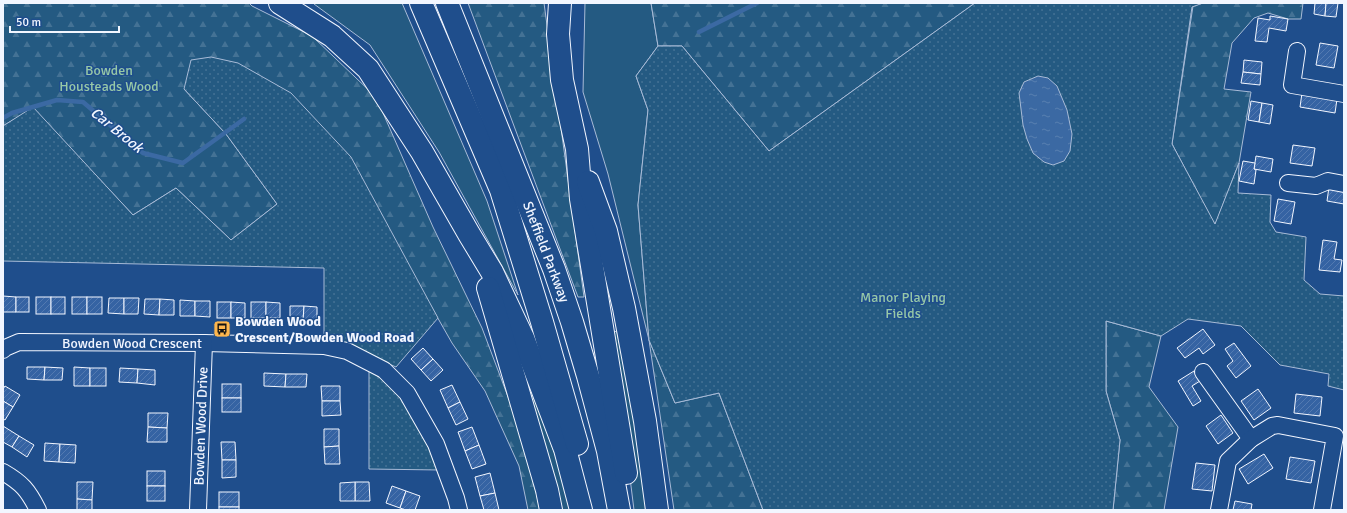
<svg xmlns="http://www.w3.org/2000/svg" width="1347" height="513" viewBox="0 0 1347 513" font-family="Signika,sans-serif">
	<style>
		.green { fill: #245a82; stroke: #a8bbd7 }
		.forest { fill: url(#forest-firs); stroke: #a8bbd7 }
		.park { fill: url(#park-dots); stroke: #a8bbd7 }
		.water { fill: url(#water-ripples); stroke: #a8bbd7 }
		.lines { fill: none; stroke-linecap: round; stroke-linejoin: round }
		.stream { stroke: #3b69a3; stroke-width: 4.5 }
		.building { fill: url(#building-hatch); stroke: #f2f6ff }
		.minor-casing { stroke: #f2f6ff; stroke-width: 18 }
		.highway-casing { stroke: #f2f6ff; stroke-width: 24 }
		.minor { stroke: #1f4e8c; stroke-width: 16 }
		.highway { stroke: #1f4e8c; stroke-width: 22 }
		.labels { text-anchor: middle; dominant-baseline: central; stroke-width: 3; stroke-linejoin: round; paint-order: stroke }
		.park-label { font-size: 14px; fill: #97c8a6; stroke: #1f4e8c }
		.street-label { font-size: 14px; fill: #f2f6ff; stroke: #1f4e8c }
		.poi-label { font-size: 14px; font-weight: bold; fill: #f2f6ff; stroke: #1f4e8c; text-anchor: start }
		.water-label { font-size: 15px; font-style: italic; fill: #f2f6ff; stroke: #1f4e8c }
	</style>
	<defs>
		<pattern id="forest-firs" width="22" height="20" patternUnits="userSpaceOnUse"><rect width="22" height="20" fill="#245a82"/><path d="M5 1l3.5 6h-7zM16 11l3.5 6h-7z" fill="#447295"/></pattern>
		<pattern id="park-dots" width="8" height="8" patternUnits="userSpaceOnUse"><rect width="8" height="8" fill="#245a82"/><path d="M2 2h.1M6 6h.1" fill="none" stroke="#447295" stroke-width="1.8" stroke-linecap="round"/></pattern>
		<pattern id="water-ripples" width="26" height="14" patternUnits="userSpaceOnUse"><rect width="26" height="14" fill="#3b69a3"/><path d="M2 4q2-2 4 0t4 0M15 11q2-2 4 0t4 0" fill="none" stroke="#587fb1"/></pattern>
		<pattern id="building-hatch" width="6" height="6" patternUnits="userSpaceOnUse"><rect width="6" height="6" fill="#3563a3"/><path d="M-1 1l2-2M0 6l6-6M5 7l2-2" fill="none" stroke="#537ab1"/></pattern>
	</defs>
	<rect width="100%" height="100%" fill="#1f4e8c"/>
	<!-- green -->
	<g class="green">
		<polygon points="314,3 402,3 487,201 518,295 439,152 370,45 314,4"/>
		<polygon points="585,3 651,3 658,46 636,76 648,110 638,205 649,340 608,174 583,92"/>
		<path d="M614,331L617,332C629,391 640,450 647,510H634L626,446Z"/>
		<polygon points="527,381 529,383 557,460 570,510 558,510 524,383"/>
	</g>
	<!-- forest -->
	<g class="forest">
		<polygon points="3,3 249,3 252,6 312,36 376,97 433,227 482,328 510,402 530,466 540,510 528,510 519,466 485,391 452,343 419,285 184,89 226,134 277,204 231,240 176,188 133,215 33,108 3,126"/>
		<polygon points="468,3 544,3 584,297 578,297"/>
		<polygon points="651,3 975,3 769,151 682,46 658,46"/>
		<polygon points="1203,3 1303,3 1301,19 1288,19 1268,13 1254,18 1232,43 1224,89 1251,92 1239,163 1215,225 1172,144 1193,6"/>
		<polygon points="1106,321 1161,336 1149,387 1178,427 1164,510 1113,510 1120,440 1106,391"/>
		<polygon points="649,340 675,403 719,393 763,510 674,510"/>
	</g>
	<!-- park -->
	<g class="park">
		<polygon points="975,3 1203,3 1192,7 1172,144 1215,224 1239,163 1238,193 1271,195 1270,222 1276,232 1306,237 1304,280 1320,294 1344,296 1344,390 1328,386 1329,374 1280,365 1241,326 1188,319 1161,336 1106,321 1106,391 1120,440 1113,510 763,510 719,393 675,403 649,340 638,205 648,110 636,76 658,46 682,46 769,151"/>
		<polygon points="211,57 238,63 291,93 351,157 438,318 396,367 324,335 324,268 3,261 3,126 33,107 133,215 176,188 231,240 277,204 226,134 184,89 191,60"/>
		<polygon points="369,370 401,393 440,470 369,469"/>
	</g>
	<!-- water -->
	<polygon class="water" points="1038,76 1048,78 1057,86 1067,110 1072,134 1070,151 1064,161 1053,165 1044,162 1033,153 1027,139 1023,125 1019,93 1024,82"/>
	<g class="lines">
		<!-- stream -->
		<g class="stream">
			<polyline points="699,32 757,3"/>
			<polyline points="3,118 12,113 57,100 83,102 143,153 183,163 244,119"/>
		</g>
	</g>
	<!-- building -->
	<g class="building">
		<polygon points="1315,3 1326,3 1325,16 1314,14"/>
		<polygon points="1326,3 1338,3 1336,17 1325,16"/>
		<polygon points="1270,16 1288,19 1286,31 1269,28 1267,42 1255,41 1258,18 1270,20"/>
		<polygon points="1320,43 1338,46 1334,68 1316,65"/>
		<polygon points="1244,60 1262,62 1261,74 1243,72"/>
		<polygon points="1243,72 1261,74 1260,85 1241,83"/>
		<polygon points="1302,93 1337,99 1335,113 1300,107"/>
		<polygon points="1251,101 1262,103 1259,122 1248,120"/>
		<polygon points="1262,103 1273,105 1270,124 1259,122"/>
		<polygon points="1293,145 1315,148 1312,166 1290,163"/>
		<polygon points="1256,156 1273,159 1271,172 1254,169"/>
		<polygon points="1243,161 1255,163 1254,169 1256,170 1254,184 1239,181"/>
		<polygon points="1329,187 1344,190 1344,204 1327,201"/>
		<polygon points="1278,199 1295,202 1291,224 1274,221"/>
		<polygon points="1323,240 1337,242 1334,259 1342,260 1340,272 1319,270"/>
		<polygon points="3,296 16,297 16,312 3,312"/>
		<rect x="16" y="297" width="13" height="15"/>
		<rect x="36" y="297" width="15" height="17"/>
		<rect x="51" y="297" width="14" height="17"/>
		<rect x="72" y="297" width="15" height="17"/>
		<rect x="87" y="297" width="15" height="17"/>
		<polygon points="109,298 124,298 124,314 108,313"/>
		<polygon points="124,298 139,298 138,314 124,314"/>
		<polygon points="145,299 160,299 159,315 144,314"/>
		<polygon points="160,299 174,300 174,315 159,315"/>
		<polygon points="180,300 195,301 195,316 180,316"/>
		<polygon points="195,301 210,301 210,317 195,316"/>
		<rect x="217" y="302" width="14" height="16"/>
		<polygon points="231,302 245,303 245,318 231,318"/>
		<rect x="251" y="302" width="15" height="16"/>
		<polygon points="266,302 280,303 280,318 266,318"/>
		<polygon points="290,306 304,306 303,321 290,321"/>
		<polygon points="304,306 317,307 317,321 303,321"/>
		<polygon points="1203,329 1215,345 1203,354 1199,348 1185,358 1177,348"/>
		<polygon points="1234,343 1251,366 1236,378 1227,366 1233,361 1225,349"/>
		<polygon points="423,348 433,359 421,370 411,359"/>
		<polygon points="433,359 443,370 431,381 421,370"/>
		<polygon points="27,367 45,367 44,380 27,379"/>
		<polygon points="45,367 63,368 62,380 44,380"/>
		<polygon points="74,367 90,368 90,386 74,386"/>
		<rect x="90" y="368" width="16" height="18"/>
		<polygon points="120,368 138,369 137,383 119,382"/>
		<polygon points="138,369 155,370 155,385 137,383"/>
		<polygon points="1194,371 1200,381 1192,386 1201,401 1193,406 1178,381"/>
		<polygon points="264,373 286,374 285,387 264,386"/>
		<polygon points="286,374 307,374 306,387 285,387"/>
		<rect x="222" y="384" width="19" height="14"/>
		<polygon points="452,385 460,402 448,408 440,390"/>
		<polygon points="5,386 20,395 13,407 3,401 3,389"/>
		<polygon points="321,386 340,386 340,401 322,401"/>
		<polygon points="1258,389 1271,408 1254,420 1241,401"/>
		<polygon points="1296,394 1322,397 1320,416 1294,413"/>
		<rect x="222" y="398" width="19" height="14"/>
		<polygon points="3,401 13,407 5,420 3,419"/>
		<polygon points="322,401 340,401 341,415 322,416"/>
		<polygon points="460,402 468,419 456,425 448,408"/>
		<polygon points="148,413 168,413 167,428 148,427"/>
		<polygon points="1221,415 1233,433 1218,444 1206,426"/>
		<polygon points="3,426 19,436 12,447 3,442"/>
		<polygon points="148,427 167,428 167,442 147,442"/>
		<polygon points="472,427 479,445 465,451 458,432"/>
		<polygon points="324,429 339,429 339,446 324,447"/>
		<polygon points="19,436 34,445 27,457 12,447"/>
		<polygon points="221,442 235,442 236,460 222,460"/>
		<polygon points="45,443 60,444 59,462 44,461"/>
		<polygon points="60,444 76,445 75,463 59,462"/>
		<polygon points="479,445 486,464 472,469 465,451"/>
		<polygon points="339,446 340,464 325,464 324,447"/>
		<polygon points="1264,454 1273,468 1248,484 1239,469"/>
		<polygon points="1290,457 1315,461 1311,483 1286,479"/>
		<polygon points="222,460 236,460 236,477 222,478"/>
		<polygon points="1196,463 1215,465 1212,491 1192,489"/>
		<rect x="147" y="471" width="18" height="15"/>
		<polygon points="490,473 495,493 480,496 475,477"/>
		<polygon points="77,482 93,482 92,500 77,499"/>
		<polygon points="355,482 369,482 370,501 355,501"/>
		<polygon points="355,482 355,501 340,501 340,483"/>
		<rect x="147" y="486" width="18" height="15"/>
		<polygon points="392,486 406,491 400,508 386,503"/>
		<polygon points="406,491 420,496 415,510 406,510 400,508"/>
		<rect x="219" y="492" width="20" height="15"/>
		<polygon points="495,493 499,510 484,510 480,496"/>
		<polygon points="77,499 92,500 92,510 77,510"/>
		<polygon points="1235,501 1252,504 1251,510 1233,510"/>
		<rect x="219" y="507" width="20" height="3"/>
	</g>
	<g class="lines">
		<!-- minor casing -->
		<g class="minor-casing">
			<g id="minor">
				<polyline points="1297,51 1292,85 1344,94"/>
				<polyline points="1288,183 1316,186 1328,181 1344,184"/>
				<polyline points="3,350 5,348 19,342 204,343 324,346 347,351 384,370 407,393 436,444 456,498 459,510"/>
				<polyline points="1203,372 1251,439"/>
				<path d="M3,472C22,483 28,490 38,510"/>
				<polyline points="198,510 204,343"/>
				<polyline points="1219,510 1228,461 1251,439 1272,426 1278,425 1335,436 1322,510"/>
			</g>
		</g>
		<!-- highway casing -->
		<g class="highway-casing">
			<g id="highway">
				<polyline points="280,3 332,36 368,69 422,152 469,234 492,272 523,338 565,449 581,510"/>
				<polyline points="421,3 501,190 542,322 577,444"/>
				<polyline points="447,3 554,269 572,322 588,376 608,451 619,510"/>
				<polyline points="560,3 558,34 562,80 577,149 581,199 626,473"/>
				<polyline points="588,182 606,231 624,308 645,421 657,510"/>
				<polyline points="488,288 547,490 551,510"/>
			</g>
		</g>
		<!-- minor -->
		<use href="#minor" class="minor"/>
		<!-- highway -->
		<use href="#highway" class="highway"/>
	</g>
	<!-- icons -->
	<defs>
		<g id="bus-square" transform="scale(0.9)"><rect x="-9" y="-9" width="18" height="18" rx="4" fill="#ffb74d" stroke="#1f4e8c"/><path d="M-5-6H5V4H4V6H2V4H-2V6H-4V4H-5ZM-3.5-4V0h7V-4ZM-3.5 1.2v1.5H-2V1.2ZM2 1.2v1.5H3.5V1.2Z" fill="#111"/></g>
	</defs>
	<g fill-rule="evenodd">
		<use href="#bus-square" x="222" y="329"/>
	</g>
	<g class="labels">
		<!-- park labels -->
		<g class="park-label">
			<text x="109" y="70">Bowden<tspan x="109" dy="16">Housteads Wood</tspan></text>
			<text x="903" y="297">Manor Playing<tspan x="903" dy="16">Fields</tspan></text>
		</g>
		<!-- street labels -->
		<g class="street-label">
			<text transform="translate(546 252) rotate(69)">Sheffield Parkway</text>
			<text x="132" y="343">Bowden Wood Crescent</text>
			<text transform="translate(201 426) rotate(-88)">Bowden Wood Drive</text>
		</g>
		<!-- poi labels -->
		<g class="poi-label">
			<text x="235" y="321">Bowden Wood<tspan x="235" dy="16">Crescent/Bowden Wood Road</tspan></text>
		</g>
		<!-- water labels -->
		<g class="water-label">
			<text transform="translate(117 130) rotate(39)">Car Brook</text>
		</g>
	</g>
	<!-- border -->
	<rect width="1347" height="513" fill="none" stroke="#f2f6ff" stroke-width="8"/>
	<!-- scale -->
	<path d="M10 26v6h109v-6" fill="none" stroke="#f2f6ff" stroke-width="2"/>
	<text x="16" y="26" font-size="12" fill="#f2f6ff" stroke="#1f4e8c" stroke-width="3" paint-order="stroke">50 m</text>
</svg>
